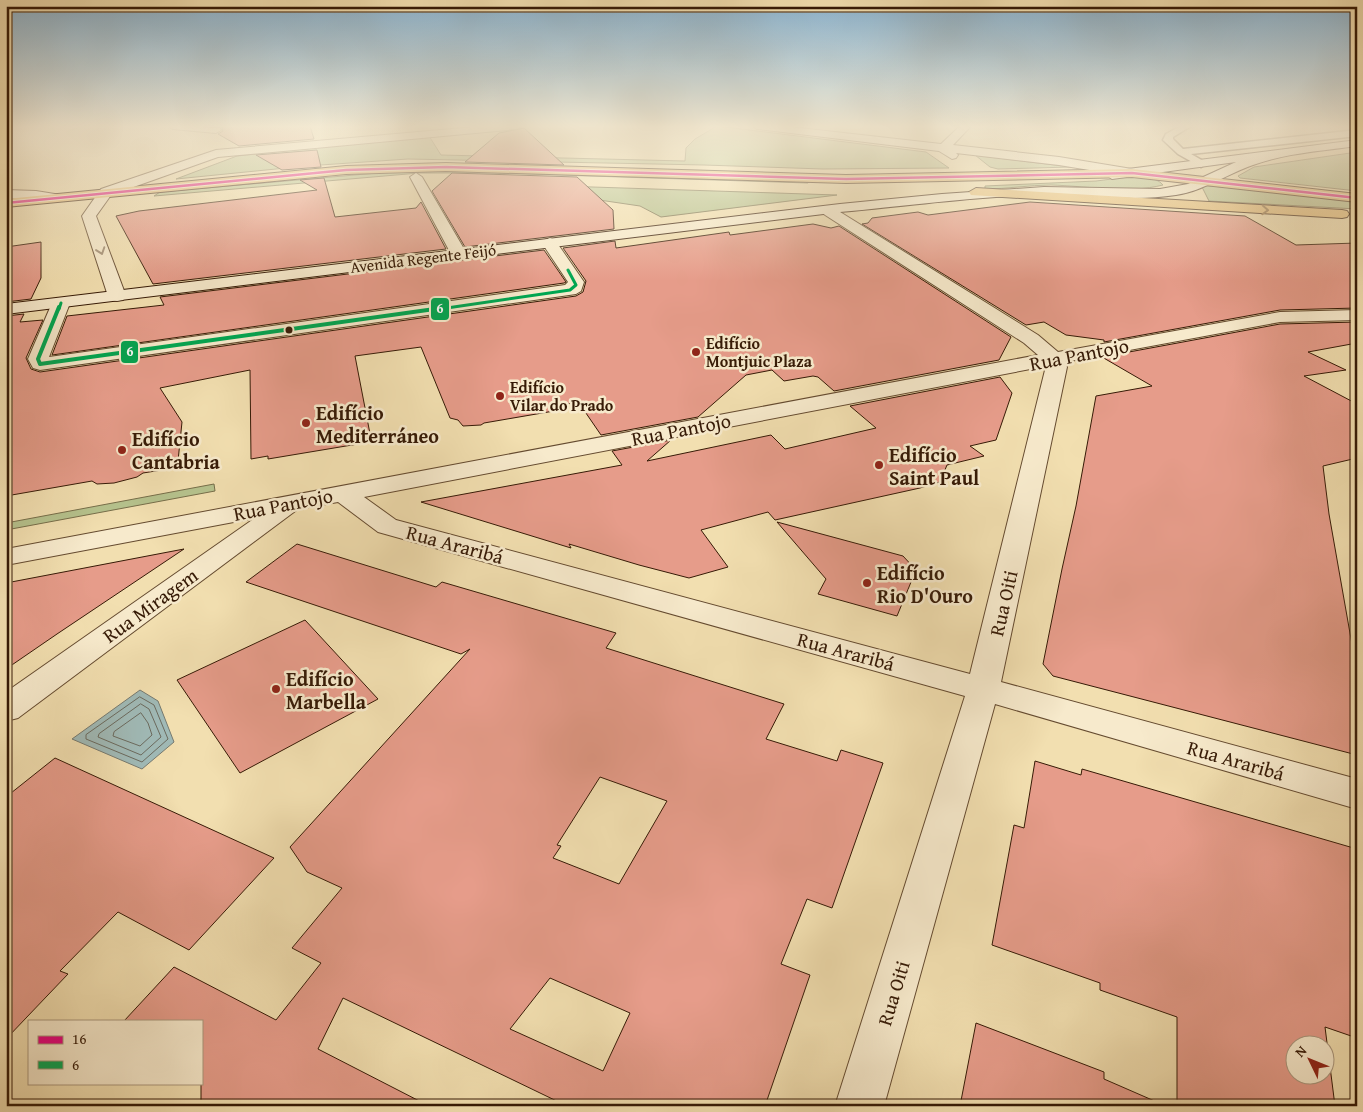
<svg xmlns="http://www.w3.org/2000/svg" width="1363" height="1112" viewBox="0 0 1363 1112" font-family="'Gentium Book Plus',serif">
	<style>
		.green { fill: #b6c38e; stroke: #766e4a }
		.water { fill: #a0bab7; stroke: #767a70 }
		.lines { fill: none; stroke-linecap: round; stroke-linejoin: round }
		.shore { stroke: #6b6a5e; stroke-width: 1 }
		.building { fill: #e69c8a; stroke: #361a06; fill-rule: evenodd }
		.service-casing { stroke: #654b30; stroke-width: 3 }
		.minor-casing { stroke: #654b30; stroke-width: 2 }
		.tertiary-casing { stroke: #654b30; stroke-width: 2 }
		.secondary-casing { stroke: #361a06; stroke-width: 2 }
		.primary-casing { stroke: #361a06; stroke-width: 2 }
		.service { fill: #f7eacc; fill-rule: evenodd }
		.minor { fill: #f7eacc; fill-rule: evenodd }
		.tertiary { fill: #f7eacc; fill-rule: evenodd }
		.secondary { fill: #f7eacc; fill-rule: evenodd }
		.primary { fill: #e9c078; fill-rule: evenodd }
		.bus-1-casing { stroke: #f7eacc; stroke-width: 4.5 }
		.bus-2-far1-casing { stroke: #f7eacc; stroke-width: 5 }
		.bus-2-casing { stroke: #f7eacc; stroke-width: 6 }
		.bus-1 { stroke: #e5007d; stroke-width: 2.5 }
		.bus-2-far1 { stroke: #00a651; stroke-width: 3 }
		.bus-2 { stroke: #00a651; stroke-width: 4 }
		.oneway { stroke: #906d3f }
		.oneway2 { stroke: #a08c73 }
		.bus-dot { fill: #361a06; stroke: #f7eacc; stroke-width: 2 }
		.poi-dot { fill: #8f2418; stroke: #f7eacc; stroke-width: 2 }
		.labels { text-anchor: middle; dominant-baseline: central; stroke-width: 5; stroke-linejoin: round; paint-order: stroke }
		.far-street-label { font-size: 16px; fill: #361a06; stroke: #f7eacc }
		.far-poi-label { font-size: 16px; font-weight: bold; fill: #361a06; stroke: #f7eacc; text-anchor: start }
		.street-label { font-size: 20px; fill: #361a06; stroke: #f7eacc }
		.poi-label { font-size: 20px; font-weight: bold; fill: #361a06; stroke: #f7eacc; text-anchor: start }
		.line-badge { stroke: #f7eacc; stroke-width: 2 }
		.badge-label { font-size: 14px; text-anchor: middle; font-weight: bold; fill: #fff }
	</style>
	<rect width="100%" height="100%" fill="#f2dfb0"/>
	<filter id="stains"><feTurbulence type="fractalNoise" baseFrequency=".004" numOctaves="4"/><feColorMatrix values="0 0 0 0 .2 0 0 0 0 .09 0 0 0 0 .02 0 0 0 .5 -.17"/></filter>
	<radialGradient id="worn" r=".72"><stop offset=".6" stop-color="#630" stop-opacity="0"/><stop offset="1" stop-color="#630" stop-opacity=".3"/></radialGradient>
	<!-- green -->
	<g class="green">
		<polygon points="717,126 926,152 949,168 823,169 704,165 408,159 306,166 176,179 237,156 429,136 441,155 685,161 686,148 695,139"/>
		<polygon points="1357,152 1357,191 1240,178 1238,176 1254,167"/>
		<polygon points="975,155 981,156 1071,167 998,169 990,167"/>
		<polygon points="497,170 808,181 808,183 496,173 419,173 154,196 160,192 389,172"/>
		<path d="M1128,177C1139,177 1156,176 1163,185C1127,194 1088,186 1051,185C1029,185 1007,189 985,189V186L1096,181Z"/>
		<polygon points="1201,185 1357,200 1357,209 1209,201"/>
		<polygon points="562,186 837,195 661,217 640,206 572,196"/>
		<polygon points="214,484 215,491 6,530 6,523"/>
	</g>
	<!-- water -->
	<polygon class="water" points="140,690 158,701 174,742 142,769 72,739"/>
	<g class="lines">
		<!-- shore -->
		<g class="shore">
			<polygon points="140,697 154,705 168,739 142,762 86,739 86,735"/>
			<polygon points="141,704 149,709 161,737 141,755 98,737 99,734"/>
			<polygon points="141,713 148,723 152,735 140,746 113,736 114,732"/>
		</g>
	</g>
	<!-- building -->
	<g class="building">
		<polygon points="208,126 310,126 314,139 239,146 218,134 223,131 222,127"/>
		<polygon points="524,128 564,165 465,162 499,133"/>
		<polygon points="317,150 321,167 282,170 256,155"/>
		<polygon points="452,173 577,177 613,210 614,229 465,247 432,191"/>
		<polygon points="324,178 335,217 416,208 421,202 446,249 153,284 116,216 139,211 317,190 300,180"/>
		<polygon points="1030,202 1245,216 1296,245 1357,243 1357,308 1280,310 1104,342 1104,340 1066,335 1044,322 1026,325 862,224 868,223 872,218 918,212 928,215"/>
		<polygon points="813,224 831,228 839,226 1011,337 999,360 834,391 818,377 813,376 784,381 772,370 746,375 698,417 601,435 577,400 554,411 484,423 481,425 463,426 458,420 450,418 421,347 355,356 371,439 357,441 358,444 268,459 268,456 251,459 250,370 160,388 182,422 178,461 168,469 143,473 137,477 114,483 97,484 92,481 6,496 6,316 24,314 20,322 43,320 26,358 31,369 40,372 576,296 583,292 586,281 563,248 615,241 616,248 729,232 730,235"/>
		<polygon points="41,242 41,278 31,299 6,302 6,247"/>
		<polygon points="544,250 566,282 564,283 52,355 67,316 164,305 160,297"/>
		<polygon points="1357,322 1357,343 1308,352 1346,370 1304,376 1357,404 1357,458 1323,466 1329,514 1357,673 1357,755 1053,676 1043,664 1062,569 1076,506 1096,396 1152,386 1102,357 1280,324"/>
		<polygon points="1000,377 1012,393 996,440 970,446 984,456 947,465 940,482 920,488 775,520 768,512 701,530 728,567 689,578 639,565 569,544 571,548 421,502 622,465 612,451 671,440 647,461 771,435 785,449 876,428 850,406"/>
		<polygon points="777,522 903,556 916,570 897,616 818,594 826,579"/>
		<path d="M297,544L436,587L442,582L616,633L606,648L784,704L766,739L837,761L841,750L883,763L832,908L807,899L781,964L810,975L765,1106H567L343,998L318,1049L429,1106H201V1021H124L174,967L276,1020L321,963L292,948L342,888L307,872L290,847L470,649L461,654L246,582ZM600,777L667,801L619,884L553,858L561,846L557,845ZM550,978L630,1013L603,1071L510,1029Z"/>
		<polygon points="184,549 57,634 6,669 6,583"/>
		<polygon points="305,620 378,699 240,773 177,680"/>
		<polygon points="55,758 274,858 189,950 118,912 60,971 68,974 6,1039 6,797"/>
		<path d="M1035,761L1081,775L1082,769L1357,849V1038L1325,1027L1335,1106H1177V1017L1100,990V983L992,945L1014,825L1024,828ZM1296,1044H1326V1074H1296Z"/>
		<polygon points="976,1023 1104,1072 1104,1079 1166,1106 960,1106"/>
	</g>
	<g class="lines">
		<!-- service casing -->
		<g class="service-casing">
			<polygon id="service" points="1181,126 1191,126 1173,137 1173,139 1183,149 1357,130 1357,136 1191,154 1205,162 1206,164 1201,167 1178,154 1163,140 1166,134"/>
		</g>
		<!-- minor casing -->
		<g class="minor-casing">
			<g id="minor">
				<polygon points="168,126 220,128 221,130 216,133 173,129"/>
				<polygon points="486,126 522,126 517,129 218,157 111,195 96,216 126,296 123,300 117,301 111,300 108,296 82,216 101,189 216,150"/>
				<polygon points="752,126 782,126 941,144 960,126 971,126 953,145 1059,157 1132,169 1138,173 1132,177 1059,165 956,153 958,155 956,158 952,159 939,151 757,129"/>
				<polygon points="416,173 422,177 467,254 465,257 453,257 451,254 410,177"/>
				<path d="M827,206L832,207L1038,335L1058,352L1280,312L1357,310V320L1280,322L1065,362L1067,367L1001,682L1357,779V809L995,704L884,1106H835L965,696L378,532L338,502L298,509L18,718L6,721V692L255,518L6,565V549L1038,355L1024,343L822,213L820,210ZM1046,366L970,674L396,520L364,497Z"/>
				<polygon points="550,238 555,240 584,282 581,291 576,294 40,370 33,368 28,359 52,303 55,299 61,298 67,299 70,303 49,357 565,285 568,282 542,243 545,240"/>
			</g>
		</g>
		<!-- tertiary casing -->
		<g class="tertiary-casing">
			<polygon id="tertiary" points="6,190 36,191 61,195 63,198 56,202 6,198"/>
		</g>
		<!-- secondary casing -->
		<g class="secondary-casing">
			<path id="secondary" d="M1357,140V146C1322,151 1286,153 1253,165C1227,174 1203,191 1176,195C1132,202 1087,194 1043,195C975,196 908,206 840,212L6,314V304L840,204L942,194L1044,187L1160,189L1188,184L1236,162L1112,179L1106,175L1112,171Z"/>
		</g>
		<!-- primary casing -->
		<g class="primary-casing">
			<g id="primary">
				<polygon points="446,163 846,175 1132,169 1357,194 1357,202 1132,177 846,183 446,171 346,174 6,207 6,199 346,166"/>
				<polygon points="976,188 1342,210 1347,211 1349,214 1347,217 1342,218 971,195 969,192"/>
			</g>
		</g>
		<!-- service -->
		<use href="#service" class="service"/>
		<!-- minor -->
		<use href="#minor" class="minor"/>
		<!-- tertiary -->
		<use href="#tertiary" class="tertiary"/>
		<!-- secondary -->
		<use href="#secondary" class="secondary"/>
		<!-- primary -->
		<use href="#primary" class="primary"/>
		<!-- bus-1 casing -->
		<g class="bus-1-casing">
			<polyline id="bus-1" points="6,203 346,170 446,167 846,179 1132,173 1357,198"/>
		</g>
		<!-- bus-2-far1 casing -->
		<g class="bus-2-far1-casing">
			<g id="bus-2-far1">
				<polyline points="59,309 61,303"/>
				<polyline points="440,309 570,290 576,285 568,270"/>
			</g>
		</g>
		<!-- bus-2 casing -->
		<g class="bus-2-casing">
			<polyline id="bus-2" points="59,307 38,359 40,364 449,307"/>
		</g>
		<!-- bus-1 -->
		<use href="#bus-1" class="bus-1"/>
		<!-- bus-2-far1 -->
		<use href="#bus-2-far1" class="bus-2-far1"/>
		<!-- bus-2 -->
		<use href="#bus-2" class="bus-2"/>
	</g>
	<!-- one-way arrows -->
	<defs><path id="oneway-chevron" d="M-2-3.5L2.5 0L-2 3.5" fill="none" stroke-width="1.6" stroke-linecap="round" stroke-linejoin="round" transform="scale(1.25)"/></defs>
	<use class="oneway" href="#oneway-chevron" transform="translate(1265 210) rotate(3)"/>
	<use class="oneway2" href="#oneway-chevron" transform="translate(101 251) rotate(71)"/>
	<!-- sky -->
	<linearGradient id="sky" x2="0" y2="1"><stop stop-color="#8bb6d4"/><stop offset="0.45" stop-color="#f9f1db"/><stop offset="1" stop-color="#f9f1db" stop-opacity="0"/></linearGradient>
	<rect width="1363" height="281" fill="url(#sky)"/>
	<!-- markers -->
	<circle class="bus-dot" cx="289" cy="330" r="4.5"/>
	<g class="poi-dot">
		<circle cx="696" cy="352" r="5"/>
		<circle cx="500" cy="396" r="5"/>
		<circle cx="306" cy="423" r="5"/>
		<circle cx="122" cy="450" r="5"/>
		<circle cx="879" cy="465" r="5"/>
		<circle cx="867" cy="583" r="5"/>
		<circle cx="276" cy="689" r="5"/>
	</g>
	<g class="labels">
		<!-- far-street labels -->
		<g class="far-street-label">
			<text transform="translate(423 258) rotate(-7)">Avenida Regente Feijó</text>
		</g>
		<!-- far-poi labels -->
		<g class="far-poi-label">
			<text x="706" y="343">Edifício<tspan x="706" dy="18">Montjuic Plaza</tspan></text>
			<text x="510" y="387">Edifício<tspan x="510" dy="18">Vilar do Prado</tspan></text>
		</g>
		<!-- street labels -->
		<g class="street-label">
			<text transform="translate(1079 354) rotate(-11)">Rua Pantojo</text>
			<text transform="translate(681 429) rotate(-11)">Rua Pantojo</text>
			<text transform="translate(283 504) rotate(-11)">Rua Pantojo</text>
			<text transform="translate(455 544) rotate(15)">Rua Araribá</text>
			<text transform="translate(1003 603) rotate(-77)">Rua Oiti</text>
			<text transform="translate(150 605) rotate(-36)">Rua Miragem</text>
			<text transform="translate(846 651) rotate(15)">Rua Araribá</text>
			<text transform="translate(1236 760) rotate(16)">Rua Araribá</text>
			<text transform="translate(893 993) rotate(-73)">Rua Oiti</text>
		</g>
		<!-- poi labels -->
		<g class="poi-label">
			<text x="316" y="412">Edifício<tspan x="316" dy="23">Mediterráneo</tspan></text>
			<text x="132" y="438">Edifício<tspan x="132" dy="23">Cantabria</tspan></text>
			<text x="889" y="454">Edifício<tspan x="889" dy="23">Saint Paul</tspan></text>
			<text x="877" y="572">Edifício<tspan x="877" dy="23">Rio D'Ouro</tspan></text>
			<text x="286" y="678">Edifício<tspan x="286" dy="23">Marbella</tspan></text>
		</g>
	</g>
	<g class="line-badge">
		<rect x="430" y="297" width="20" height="24" rx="5" fill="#00a651"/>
		<rect x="120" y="340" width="19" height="24" rx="5" fill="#00a651"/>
	</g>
	<g class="badge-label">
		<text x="440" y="313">6</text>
		<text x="130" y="356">6</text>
	</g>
	<!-- margin -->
	<rect width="1363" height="1112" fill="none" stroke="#f2dfb0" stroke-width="25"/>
	<rect x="8" y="8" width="1348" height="1097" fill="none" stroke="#361a06" stroke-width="2.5"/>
	<rect x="12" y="12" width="1338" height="1087" fill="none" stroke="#361a06"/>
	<!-- legend -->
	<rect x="28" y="1020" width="175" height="65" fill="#f7eacc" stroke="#aa977d"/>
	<rect x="38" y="1036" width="25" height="8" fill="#e5007d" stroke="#aa977d"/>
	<text x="72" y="1044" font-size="15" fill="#361a06">16</text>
	<rect x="38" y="1061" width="25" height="8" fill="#00a651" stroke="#aa977d"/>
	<text x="72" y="1070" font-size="15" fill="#361a06">6</text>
	<!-- north arrow -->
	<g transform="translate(1310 1060) rotate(313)"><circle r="24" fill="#f7eacc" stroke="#aa977d"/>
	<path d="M0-4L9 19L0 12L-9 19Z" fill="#8f2418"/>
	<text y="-8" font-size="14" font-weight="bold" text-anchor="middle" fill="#361a06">N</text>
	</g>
	<rect width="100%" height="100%" filter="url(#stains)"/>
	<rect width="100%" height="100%" fill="url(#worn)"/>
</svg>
